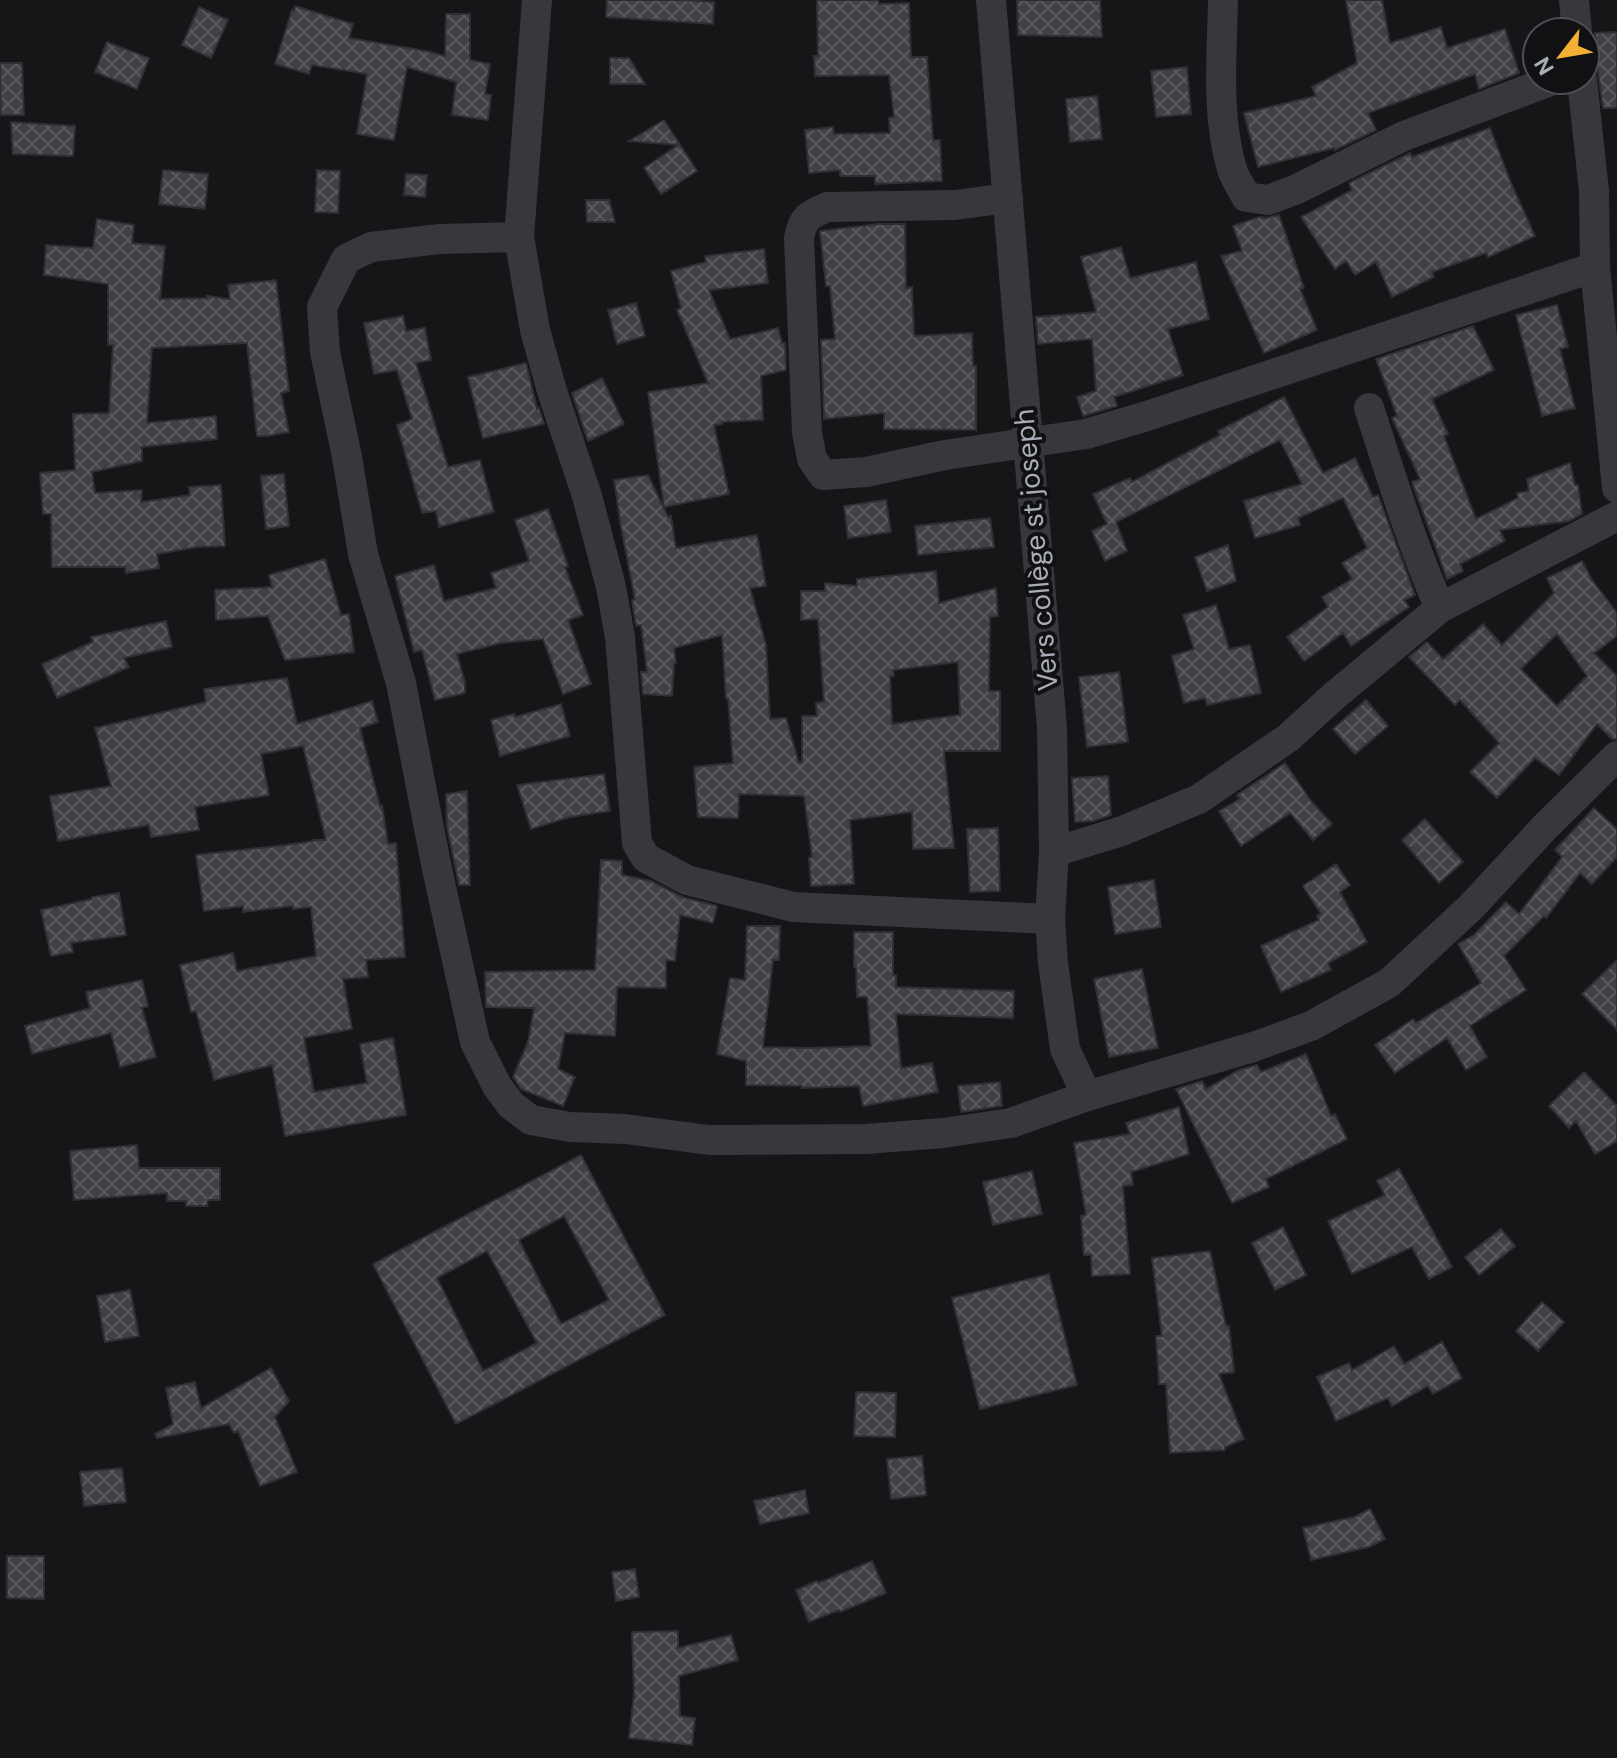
<svg xmlns="http://www.w3.org/2000/svg" width="1617" height="1758" viewBox="0 0 1617 1758" font-family="'DM Sans',sans-serif">
	<style>
		.building { fill: url(#building-cross-hatch); stroke: #303034; stroke-width: 2; fill-rule: evenodd }
		.lines { fill: none; stroke-linecap: round; stroke-linejoin: round }
		.minor { stroke: #37383d; stroke-width: 30 }
		.labels { text-anchor: middle; dominant-baseline: central; stroke-width: 8; stroke-linejoin: round; paint-order: stroke }
		.street-label { font-size: 28px; fill: #a8adb8; stroke: #111113 }
	</style>
	<defs>
		<pattern id="building-cross-hatch" width="8" height="8" patternUnits="userSpaceOnUse" patternTransform="scale(2)"><rect width="8" height="8" fill="#404145"/><path d="M0 0l8 8M0 8l8-8" fill="none" stroke="#595a5e"/></pattern>
	</defs>
	<rect width="100%" height="100%" fill="#161618"/>
	<!-- building -->
	<g class="building">
		<polygon points="607,0 681,0 714,2 713,24 606,17"/>
		<polygon points="817,0 878,0 879,4 909,3 911,57 927,57 933,140 940,140 942,181 875,184 875,176 840,176 840,170 809,173 805,130 833,127 834,134 890,133 889,118 894,117 889,75 815,76 814,56 818,56"/>
		<polygon points="1017,0 1100,0 1102,37 1018,35"/>
		<polygon points="1346,0 1382,0 1390,43 1441,27 1447,48 1505,29 1519,73 1479,89 1475,74 1368,113 1376,130 1335,150 1334,148 1258,167 1244,113 1316,96 1312,87 1357,63"/>
		<polygon points="295,6 353,24 349,38 426,51 445,56 446,14 470,14 470,60 490,64 485,94 491,95 488,120 452,115 456,82 407,67 394,140 357,134 367,74 312,65 309,74 275,64 292,10 294,11"/>
		<polygon points="199,7 228,20 211,58 182,45"/>
		<polygon points="1617,32 1617,108 1603,108 1598,72 1595,33"/>
		<polygon points="107,42 149,58 137,89 95,72"/>
		<polygon points="610,58 629,58 645,84 610,84"/>
		<polygon points="0,63 22,63 24,115 1,115"/>
		<polygon points="1187,67 1191,114 1156,117 1151,71"/>
		<polygon points="1097,96 1102,139 1070,142 1066,99"/>
		<polygon points="664,120 697,171 661,194 644,168 678,145 629,141"/>
		<polygon points="11,122 75,126 73,156 13,154"/>
		<polygon points="1490,128 1511,183 1535,236 1488,257 1486,253 1432,272 1434,277 1392,297 1376,262 1355,275 1346,261 1335,269 1301,217 1352,190 1349,183 1410,153 1412,157"/>
		<polygon points="163,170 208,174 205,209 159,204"/>
		<polygon points="317,170 340,171 338,213 315,212"/>
		<polygon points="406,174 427,175 425,197 404,195"/>
		<polygon points="586,200 609,200 615,222 587,222"/>
		<polygon points="1279,215 1304,288 1300,289 1317,330 1264,353 1221,256 1242,251 1233,226 1259,217 1266,218"/>
		<polygon points="97,219 134,225 132,243 165,246 160,299 207,298 207,296 230,299 228,285 276,280 289,391 281,393 289,432 267,436 257,436 247,343 152,348 147,423 216,416 217,439 142,447 142,461 92,472 95,493 142,490 141,502 190,495 189,487 221,485 225,546 198,547 157,554 159,568 126,573 125,567 52,567 51,514 43,514 40,473 75,470 73,414 109,413 113,345 108,345 108,284 44,275 46,245 93,248"/>
		<polygon points="878,224 905,224 906,288 912,287 914,336 972,333 973,366 976,366 976,430 884,429 884,413 824,419 821,340 835,339 830,286 826,286 820,231"/>
		<polygon points="1121,247 1130,278 1196,262 1209,319 1168,329 1183,375 1114,397 1117,406 1083,416 1077,397 1096,391 1092,339 1038,344 1036,317 1096,312 1081,257"/>
		<polygon points="764,249 768,283 709,290 730,339 778,328 782,343 785,343 786,370 761,376 763,420 722,422 722,424 714,425 729,494 664,507 648,392 708,383 677,310 681,308 671,271 706,262 705,256"/>
		<polygon points="636,303 645,336 617,344 608,310"/>
		<polygon points="1557,305 1568,347 1560,349 1575,408 1542,416 1516,315"/>
		<polygon points="403,316 406,331 425,328 431,360 416,363 448,467 480,460 494,512 439,527 436,511 422,513 397,425 412,419 397,370 374,374 364,323"/>
		<polygon points="1473,326 1494,370 1432,399 1448,434 1444,436 1476,519 1518,498 1517,493 1529,491 1527,479 1570,463 1575,485 1578,485 1582,514 1569,521 1500,530 1505,541 1460,564 1463,571 1447,579 1412,482 1420,479 1392,418 1397,416 1376,359"/>
		<polygon points="526,363 537,409 539,408 544,424 483,438 468,377"/>
		<polygon points="602,378 624,424 588,441 572,393"/>
		<polygon points="1284,397 1323,473 1355,458 1373,497 1378,495 1415,595 1404,600 1409,607 1351,646 1343,633 1304,661 1287,637 1328,607 1322,597 1352,579 1342,563 1367,548 1343,498 1298,518 1300,525 1255,538 1244,501 1302,484 1280,440 1116,522 1127,551 1105,561 1092,531 1107,524 1093,494 1130,478 1132,482 1220,435 1218,431"/>
		<polygon points="284,474 289,526 266,529 261,476"/>
		<path d="M648,475L668,517L671,516L676,548L757,535L766,586L750,588L766,645L770,719L786,718L799,763L802,762V716H817L816,703L824,702L818,619L801,620V591H825V583L857,586V579L936,571L939,603L996,588L998,616L990,617L989,691H1000V751H944L954,848L913,849L912,812L850,820L854,884L811,886L809,858L812,857L804,796L739,794L738,818L698,817L694,767L733,763L728,698H726L722,635L674,648L676,663L674,664L672,696L643,694L641,672H647L641,625L636,626L632,600L635,599L621,527L614,480ZM958,662L960,715L892,724L890,676H894L893,670Z"/>
		<polygon points="886,500 891,532 848,538 844,506"/>
		<polygon points="548,509 568,566 565,567 583,615 568,620 591,684 563,694 543,639 501,643 457,654 465,683 465,693 435,700 422,650 414,652 395,576 434,565 444,601 496,588 491,573 529,561 515,520"/>
		<polygon points="990,518 994,547 918,555 915,526"/>
		<polygon points="1228,545 1236,581 1207,591 1195,557"/>
		<polygon points="325,559 341,615 349,614 354,652 285,660 268,616 216,620 215,590 272,587 269,575"/>
		<path d="M1582,561L1592,580L1617,613V636L1594,653L1617,676V739H1612L1597,724L1559,775L1535,758L1497,798L1470,772L1499,743L1460,700L1455,705L1409,657L1427,642L1443,659L1483,624L1502,645L1554,593L1547,578ZM1557,634L1587,676L1557,706L1521,669Z"/>
		<polygon points="1216,605 1229,649 1250,645 1261,693 1207,705 1205,698 1184,703 1172,656 1194,649 1183,615"/>
		<polygon points="166,621 172,647 124,658 129,667 57,698 42,664 93,642 91,637"/>
		<polygon points="1119,672 1128,742 1087,747 1079,677"/>
		<polygon points="287,678 297,724 372,701 378,722 360,728 380,806 382,805 388,844 396,843 405,957 366,960 368,977 343,979 352,1029 304,1038 314,1092 367,1083 360,1044 393,1038 406,1115 285,1136 272,1065 214,1080 196,1011 191,1012 180,965 233,953 237,971 316,956 311,907 293,909 293,906 243,912 243,906 204,911 196,855 286,845 313,841 313,840 326,840 303,746 261,754 269,795 195,807 199,830 151,837 149,825 58,841 50,796 111,786 95,728 206,702 204,689"/>
		<polygon points="1366,700 1388,726 1355,754 1333,729"/>
		<polygon points="561,704 570,736 500,756 491,720 514,714 515,717"/>
		<polygon points="1285,763 1311,801 1332,824 1313,840 1290,813 1241,846 1219,811 1240,799 1237,795"/>
		<polygon points="604,774 610,811 570,817 531,829 517,785"/>
		<polygon points="1108,776 1111,815 1093,821 1075,822 1072,778"/>
		<polygon points="467,791 470,885 459,885 447,827 446,794"/>
		<polygon points="1594,808 1617,829 1617,857 1592,884 1580,873 1546,918 1544,916 1504,956 1526,990 1470,1026 1487,1057 1466,1070 1447,1038 1395,1073 1375,1045 1413,1019 1416,1023 1481,983 1458,944 1474,935 1506,902 1519,914 1562,857 1555,850"/>
		<polygon points="1425,819 1463,862 1439,883 1402,840"/>
		<polygon points="998,828 1000,891 970,892 967,829"/>
		<polygon points="601,860 622,861 622,875 651,881 682,897 717,906 713,923 680,915 675,961 666,960 666,988 617,987 615,1036 565,1033 558,1069 575,1077 563,1106 521,1089 513,1077 528,1042 534,1008 486,1007 485,972 595,970"/>
		<polygon points="1336,864 1350,885 1340,892 1367,942 1328,963 1331,970 1281,992 1261,946 1319,920 1317,916 1321,914 1303,886"/>
		<polygon points="1154,880 1161,927 1115,934 1108,887"/>
		<polygon points="119,893 126,935 71,943 73,952 51,956 41,910 92,899 92,897"/>
		<polygon points="747,926 780,926 779,960 773,960 763,1047 809,1048 871,1046 867,997 857,997 856,967 854,967 854,932 893,932 893,975 896,975 896,987 1014,991 1013,1018 896,1014 901,1068 932,1063 938,1092 863,1106 859,1086 802,1088 802,1086 746,1085 746,1061 717,1054 730,978 745,980"/>
		<polygon points="1617,960 1617,1030 1582,994"/>
		<polygon points="1142,969 1158,1048 1109,1057 1094,979"/>
		<polygon points="142,980 148,1006 142,1008 156,1057 120,1067 111,1033 32,1054 25,1026 90,1008 86,992"/>
		<polygon points="1306,1054 1331,1116 1335,1114 1347,1139 1266,1179 1269,1187 1232,1203 1176,1089 1202,1081 1206,1089 1239,1070 1257,1065 1261,1072"/>
		<polygon points="1584,1072 1617,1106 1617,1141 1595,1154 1576,1121 1569,1128 1549,1106"/>
		<polygon points="1000,1082 1002,1106 961,1112 958,1086"/>
		<polygon points="1179,1107 1189,1154 1131,1172 1133,1185 1123,1186 1130,1274 1092,1276 1091,1255 1084,1255 1081,1216 1086,1215 1074,1143 1130,1134 1126,1123"/>
		<polygon points="137,1145 139,1168 220,1168 220,1200 208,1200 207,1206 186,1206 186,1201 167,1201 167,1193 74,1200 70,1151"/>
		<path d="M581,1155L665,1315L456,1424L373,1264ZM564,1216L609,1300L561,1324L519,1240ZM487,1251L537,1343L483,1371L437,1278Z"/>
		<polygon points="1399,1169 1452,1267 1429,1279 1412,1247 1352,1274 1328,1221 1385,1195 1377,1181"/>
		<polygon points="1032,1171 1042,1214 993,1225 983,1182"/>
		<polygon points="1283,1227 1306,1275 1275,1290 1252,1243"/>
		<polygon points="1501,1229 1515,1246 1479,1275 1465,1257"/>
		<polygon points="1210,1251 1226,1326 1229,1326 1234,1372 1219,1374 1244,1439 1225,1447 1225,1450 1170,1453 1166,1384 1159,1384 1156,1336 1162,1336 1152,1258"/>
		<polygon points="1049,1274 1077,1385 980,1409 952,1298"/>
		<polygon points="130,1290 139,1336 105,1342 97,1296"/>
		<polygon points="1542,1302 1564,1322 1538,1351 1516,1331"/>
		<polygon points="1442,1342 1462,1378 1433,1394 1428,1386 1392,1406 1388,1398 1336,1421 1317,1377 1349,1363 1352,1370 1394,1346 1404,1364"/>
		<polygon points="271,1368 289,1401 275,1417 297,1472 260,1486 238,1431 234,1433 229,1424 157,1438 155,1434 173,1424 166,1388 195,1382 201,1408"/>
		<polygon points="856,1392 896,1393 895,1437 854,1436"/>
		<polygon points="922,1456 926,1495 891,1499 887,1459"/>
		<polygon points="122,1468 126,1502 84,1506 80,1472"/>
		<polygon points="805,1490 809,1513 760,1524 754,1501"/>
		<polygon points="1370,1509 1385,1539 1369,1547 1311,1560 1303,1528 1354,1517"/>
		<polygon points="7,1556 44,1556 44,1599 7,1598"/>
		<polygon points="872,1561 886,1593 840,1612 839,1610 809,1622 796,1590 817,1581 818,1583"/>
		<polygon points="635,1569 639,1597 616,1601 612,1572"/>
		<polygon points="678,1631 678,1648 731,1635 738,1660 679,1676 680,1716 695,1718 692,1745 629,1738 634,1694 632,1632"/>
	</g>
	<g class="lines">
		<!-- minor -->
		<g class="minor">
			<polyline points="537,0 519,237 535,330 552,391 587,496 611,587 620,637 637,843 646,858 687,880 793,907 1050,919"/>
			<polyline points="991,0 1052,728 1054,852 1050,919 1053,963 1065,1049 1087,1096"/>
			<path d="M1223,0C1222,56 1216,115 1232,169C1235,179 1242,188 1246,197L1268,200L1297,189L1404,136L1553,80"/>
			<polyline points="1574,0 1577,32"/>
			<polyline points="1582,80 1594,191 1595,267 1617,488"/>
			<path d="M1008,198L955,205L827,207C808,215 803,218 799,238L807,433L812,459L823,475L866,472L945,455L1086,434L1147,416L1595,267"/>
			<polyline points="519,237 440,239 371,247 346,259 322,307 325,352 347,457 363,554 401,683 436,864 475,1042 497,1086 511,1105 531,1120 570,1127 625,1129 709,1140 866,1139 943,1133 1011,1123 1087,1096 1253,1047 1311,1026 1389,983 1471,907 1545,827 1617,756"/>
			<path d="M1369,408C1391,475 1411,543 1440,608"/>
			<polyline points="1054,852 1122,831 1199,799 1288,738 1334,696 1440,608 1617,516"/>
		</g>
	</g>
	<g class="labels">
		<!-- street labels -->
		<g class="street-label">
			<text transform="translate(1036 550) rotate(-95)">Vers collège st joseph</text>
		</g>
	</g>
	<!-- north arrow -->
	<g transform="translate(1561 56) rotate(239)"><circle r="38" fill="#111113" stroke="#4d4f55" stroke-width="2"/>
	<path d="M0-6L14 30L0 20L-14 30Z" fill="#f2b134"/>
	<text y="-12" font-size="22" font-weight="bold" text-anchor="middle" fill="#a8adb8">N</text>
	</g>
</svg>
